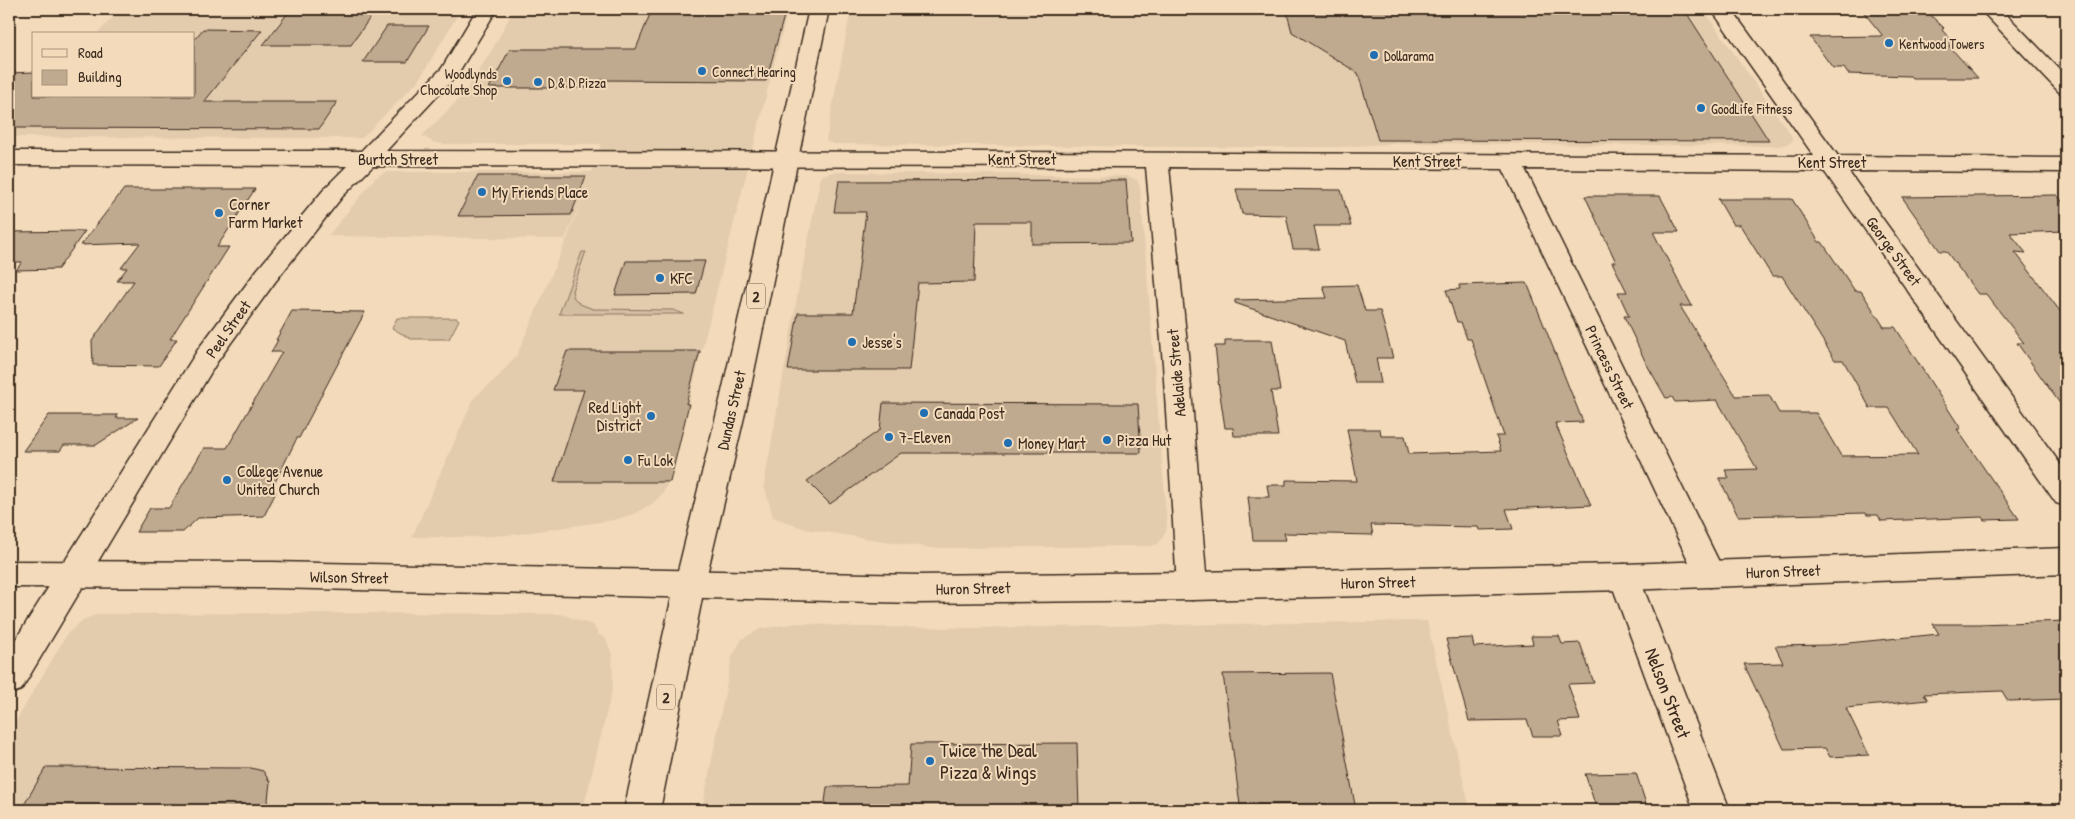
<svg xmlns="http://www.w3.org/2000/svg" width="2075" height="819" viewBox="0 0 2075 819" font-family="'Patrick Hand',sans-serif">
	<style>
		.built { fill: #e3cbad }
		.green { fill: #d4bea1; stroke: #887460 }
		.building { fill: #bfa98f; stroke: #3b2a1e }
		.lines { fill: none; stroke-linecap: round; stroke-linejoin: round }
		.street-casing { stroke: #3b2a1e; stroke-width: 3 }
		.secondary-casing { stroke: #3b2a1e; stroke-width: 3 }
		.primary-casing { stroke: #3b2a1e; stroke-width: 3 }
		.street { fill: #f2daba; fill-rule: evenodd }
		.secondary { fill: #f2daba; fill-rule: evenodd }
		.primary { fill: #f2daba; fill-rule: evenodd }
		.poi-dot { fill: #1f6fb2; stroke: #f2daba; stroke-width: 2 }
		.labels { text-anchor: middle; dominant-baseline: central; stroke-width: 4; stroke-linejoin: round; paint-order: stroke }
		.far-poi-label { font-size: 14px; fill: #3b2a1e; stroke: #f2daba; text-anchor: start }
		.shield { fill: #f2daba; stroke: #725f4d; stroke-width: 1 }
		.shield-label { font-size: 15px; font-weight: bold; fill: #3b2a1e }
		.street-label { font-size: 16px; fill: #3b2a1e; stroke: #f2daba }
		.poi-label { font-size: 16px; fill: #3b2a1e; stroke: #f2daba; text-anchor: start }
		.near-street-label { font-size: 19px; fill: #3b2a1e; stroke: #f2daba }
		.near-poi-label { font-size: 19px; fill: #3b2a1e; stroke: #f2daba; text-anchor: start }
	</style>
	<rect width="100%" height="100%" fill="#f2daba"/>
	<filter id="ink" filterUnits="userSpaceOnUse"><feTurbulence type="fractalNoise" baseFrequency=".02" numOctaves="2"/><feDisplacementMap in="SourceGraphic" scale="10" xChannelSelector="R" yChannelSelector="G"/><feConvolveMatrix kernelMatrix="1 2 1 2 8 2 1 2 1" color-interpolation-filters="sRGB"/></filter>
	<g filter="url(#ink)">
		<!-- built -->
		<g class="built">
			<polygon points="121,9 461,9 419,80 362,138 9,137 9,125 36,96 194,96 194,34 97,34"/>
			<polygon points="514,9 788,9 669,480 663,493 652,504 633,514 614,520 518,534 476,537 412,537 474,398 498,377 517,355 566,241 583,197 565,239 328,236 376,177 386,172 592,172 601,144 442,144 433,142 422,136 463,95 493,48"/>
			<polygon points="851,9 1703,9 1791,135 1793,140 1790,143 1779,146 1402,143 1339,147 1195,147 834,144 826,141"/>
			<polygon points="834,172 1128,176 1137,180 1140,187 1167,525 1166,532 1158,544 1151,546 931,548 805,529 773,517 764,485 799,286 821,176"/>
			<polygon points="294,613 560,614 593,625 598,634 606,639 612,655 613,686 583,810 9,810 9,733 67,634 83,620 98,614"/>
			<polygon points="1427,621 1470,810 702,810 732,657 742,639 760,629 798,623 855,627 980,628"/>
		</g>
		<!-- green -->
		<g class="green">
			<polygon points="582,252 586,252 585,254 572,291 574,298 580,304 593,309 673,310 684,314 559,314"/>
			<polygon points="397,318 457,318 459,320 449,339 411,339 392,328"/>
		</g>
		<!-- building -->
		<g class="building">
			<polygon points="291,9 376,9 351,45 263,45"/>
			<polygon points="652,9 786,9 766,81 599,80 596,88 489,88 510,49 636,49"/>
			<polygon points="1286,9 1684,9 1769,141 1378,140 1358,73 1292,32"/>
			<polygon points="1861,9 1924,9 1944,28 1942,30 1953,42 1949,46 1978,78 1912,78 1910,76 1848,74 1844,68 1833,68 1810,37 1883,36"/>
			<polygon points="387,26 429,26 407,62 363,62"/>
			<polygon points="203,29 262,30 204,102 337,102 319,129 9,128 9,73 34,72 34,96 194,96 194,40"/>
			<polygon points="478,176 586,176 571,215 458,216"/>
			<polygon points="1126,180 1131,243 1032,244 1032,222 976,222 974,282 918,283 909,370 788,370 798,313 853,313 866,212 834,212 839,181"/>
			<polygon points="124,189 255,189 217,247 229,247 170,339 177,339 159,366 93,365 92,341 134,281 117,281 127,268 121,268 140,243 81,245"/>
			<polygon points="1236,189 1341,190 1351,226 1314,226 1319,249 1293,249 1286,215 1242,214"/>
			<polygon points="2057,195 2066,206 2066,231 2010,233 2026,253 2015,252 2066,319 2066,412 2017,343 2024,343 1986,294 1978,294 1946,251 1940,251 1902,197"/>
			<polygon points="1585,196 1660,196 1679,232 1653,232 1692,306 1680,306 1736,396 1769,395 1779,413 1816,413 1841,456 1918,455 1889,408 1870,408 1843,360 1835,360 1782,276 1772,276 1740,225 1733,225 1718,199 1792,199 1819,242 1822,242 1855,291 1861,291 1884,327 1895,327 1961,429 1957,429 2019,519 1984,520 1982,517 1881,521 1878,515 1867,515 1866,513 1738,516 1719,478 1729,478 1725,470 1757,469 1717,400 1675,402 1672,397 1666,398 1646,363 1624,316 1629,316 1618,292 1627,292 1612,262 1616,262"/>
			<polygon points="85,231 58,269 16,270 22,262 9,262 9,232"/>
			<polygon points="626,261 705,261 696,294 615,295"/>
			<polygon points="1527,283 1583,422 1555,423 1591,505 1506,509 1513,529 1479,530 1478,527 1371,525 1373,535 1284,533 1286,540 1253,540 1248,497 1269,497 1267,485 1286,485 1286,480 1357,481 1347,429 1380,429 1381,436 1405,436 1409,454 1501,451 1496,436 1504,436 1471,339 1467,339 1461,322 1457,322 1446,290 1460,289 1459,285"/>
			<polygon points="1357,285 1365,311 1380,311 1393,358 1376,358 1381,383 1355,383 1345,341 1235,303 1235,300 1327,298 1323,286"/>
			<polygon points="292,311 365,312 299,438 297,438 270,492 276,492 264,516 198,518 183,532 136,532 150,508 169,508 204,448 227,448 282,352 271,352 278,340 276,340"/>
			<polygon points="1225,340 1272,340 1280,391 1271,391 1278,436 1234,436 1233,428 1225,428 1218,381 1219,381 1215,346 1225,346"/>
			<polygon points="567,351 700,351 686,404 689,404 670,482 554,482 584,390 553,390"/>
			<polygon points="883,403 1138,404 1141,453 901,453 830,504 807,481 880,430"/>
			<polygon points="49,415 118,415 116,418 138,418 96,445 64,445 60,451 23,451"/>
			<polygon points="2066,621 2066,699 2008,701 2002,691 1924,694 1928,700 1846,708 1869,755 1830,757 1825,748 1784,749 1744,664 1783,663 1775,646 1828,645 1939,634 1933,624 1978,624"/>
			<polygon points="1531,636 1559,636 1562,644 1580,643 1594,683 1568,684 1580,720 1558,721 1563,736 1533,736 1527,720 1469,721 1446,639 1472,638 1474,647 1533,644"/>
			<polygon points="1330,673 1356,810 1328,810 1327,804 1240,805 1223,674"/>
			<polygon points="1077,743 1079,810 824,810 827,787 908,786 911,744"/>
			<polygon points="46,767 251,768 263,771 270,782 268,800 264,810 21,810"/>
			<polygon points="1636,773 1648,810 1597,810 1585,774"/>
		</g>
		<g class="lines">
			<!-- street casing -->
			<g class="street-casing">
				<g id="street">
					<polygon points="477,9 497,9 457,75 386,151 1002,152 1814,156 1711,9 1731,9 1838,156 2066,158 2066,172 1848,171 2066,472 2066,506 2056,503 1824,171 1525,169 1725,574 1721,583 1710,587 1699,583 1503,169 1169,167 1189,364 1207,586 1203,596 1192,600 1181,596 1177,586 1163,364 1146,167 373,166 342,197 275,282 217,362 21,690 9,694 9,650 199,348 257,270 326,187 347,166 9,165 9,151 361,151 442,68"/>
					<polygon points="1980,9 2001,9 2066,76 2066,94 2059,92"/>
					<polygon points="1624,564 1635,568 1639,577 1730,810 1694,810 1609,577 1613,568"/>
				</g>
			</g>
			<!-- secondary casing -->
			<g class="secondary-casing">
				<polygon id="secondary" points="2066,548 2066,574 1624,590 1192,600 917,603 272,588 9,587 9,561 272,562 917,575 1192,572 1624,564"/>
			</g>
			<!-- primary casing -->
			<g class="primary-casing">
				<polygon id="primary" points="809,9 829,9 749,396 705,583 660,810 624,810 675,583 721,396"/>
			</g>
			<!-- street -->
			<use href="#street" class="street"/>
			<!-- secondary -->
			<use href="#secondary" class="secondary"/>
			<!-- primary -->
			<use href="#primary" class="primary"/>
		</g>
	</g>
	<!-- markers -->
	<g class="poi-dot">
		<circle cx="1889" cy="43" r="5"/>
		<circle cx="1374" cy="55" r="5"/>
		<circle cx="702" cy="71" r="5"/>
		<circle cx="507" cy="81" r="5"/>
		<circle cx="538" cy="82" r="5"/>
		<circle cx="1701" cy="108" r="5"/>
		<circle cx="482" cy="192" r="5"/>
		<circle cx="219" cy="213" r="5"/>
		<circle cx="660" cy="278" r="5"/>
		<circle cx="852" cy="342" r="5"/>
		<circle cx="924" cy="413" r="5"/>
		<circle cx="651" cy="416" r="5"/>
		<circle cx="889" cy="437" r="5"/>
		<circle cx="1107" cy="440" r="5"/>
		<circle cx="1008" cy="443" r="5"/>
		<circle cx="628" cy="460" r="5"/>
		<circle cx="227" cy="480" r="5"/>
		<circle cx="930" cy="761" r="5"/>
	</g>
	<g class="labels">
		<!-- far-poi labels -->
		<g class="far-poi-label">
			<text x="1899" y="43">Kentwood Towers</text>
			<text x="1384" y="55">Dollarama</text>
			<text x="712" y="71">Connect Hearing</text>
			<text x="497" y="73" text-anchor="end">Woodlynds<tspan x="497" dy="16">Chocolate Shop</tspan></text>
			<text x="548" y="82">D &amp; D Pizza</text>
			<text x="1711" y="108">GoodLife Fitness</text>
		</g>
		<!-- shield labels -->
		<g class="shield">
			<rect x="747" y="283.5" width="18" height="25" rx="4"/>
			<rect x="657" y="684.5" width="18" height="25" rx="4"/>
		</g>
		<g class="shield-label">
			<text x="756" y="296">2</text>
			<text x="666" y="697">2</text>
		</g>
		<!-- street labels -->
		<g class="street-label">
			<text x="398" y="159">Burtch Street</text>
			<text x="1022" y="159">Kent Street</text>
			<text x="1427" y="161">Kent Street</text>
			<text x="1832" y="162">Kent Street</text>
			<text transform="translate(1894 251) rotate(54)">George Street</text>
			<text transform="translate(228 329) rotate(-55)">Peel Street</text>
			<text transform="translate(1610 367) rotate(64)">Princess Street</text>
			<text transform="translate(1176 373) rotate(-95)">Adelaide Street</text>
			<text transform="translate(731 410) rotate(-77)">Dundas Street</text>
			<text transform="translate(1783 571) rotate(-2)">Huron Street</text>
			<text transform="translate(349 577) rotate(1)">Wilson Street</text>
			<text transform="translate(1378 582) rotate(-1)">Huron Street</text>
			<text transform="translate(973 588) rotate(-1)">Huron Street</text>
		</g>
		<!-- poi labels -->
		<g class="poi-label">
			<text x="492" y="192">My Friends Place</text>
			<text x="229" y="204">Corner<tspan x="229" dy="18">Farm Market</tspan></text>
			<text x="670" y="278">KFC</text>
			<text x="862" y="342">Jesse's</text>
			<text x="641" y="407" text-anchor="end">Red Light<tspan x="641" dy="18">District</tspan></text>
			<text x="934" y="413">Canada Post</text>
			<text x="899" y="437">7-Eleven</text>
			<text x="1117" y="440">Pizza Hut</text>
			<text x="1018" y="443">Money Mart</text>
			<text x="638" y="460">Fu Lok</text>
			<text x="237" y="471">College Avenue<tspan x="237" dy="18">United Church</tspan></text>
		</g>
		<!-- near-street labels -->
		<g class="near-street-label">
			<text transform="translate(1668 693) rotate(69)">Nelson Street</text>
		</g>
		<!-- near-poi labels -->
		<g class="near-poi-label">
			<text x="940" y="750">Twice the Deal<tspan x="940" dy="22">Pizza &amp; Wings</tspan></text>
		</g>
	</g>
	<!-- margin -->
	<rect width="2075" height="819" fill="none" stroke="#f2daba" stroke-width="30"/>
	<rect x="15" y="15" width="2045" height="789" fill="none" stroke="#3b2a1e" stroke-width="2" filter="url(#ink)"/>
	<!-- legend -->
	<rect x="32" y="32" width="162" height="65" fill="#f2daba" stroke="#a9947c"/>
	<rect x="42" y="49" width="25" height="8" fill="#f2daba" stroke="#a9947c"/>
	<text x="78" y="58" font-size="15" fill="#3b2a1e">Road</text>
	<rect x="42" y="70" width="25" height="15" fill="#bfa98f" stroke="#a9947c"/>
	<text x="78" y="82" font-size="15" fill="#3b2a1e">Building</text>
</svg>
